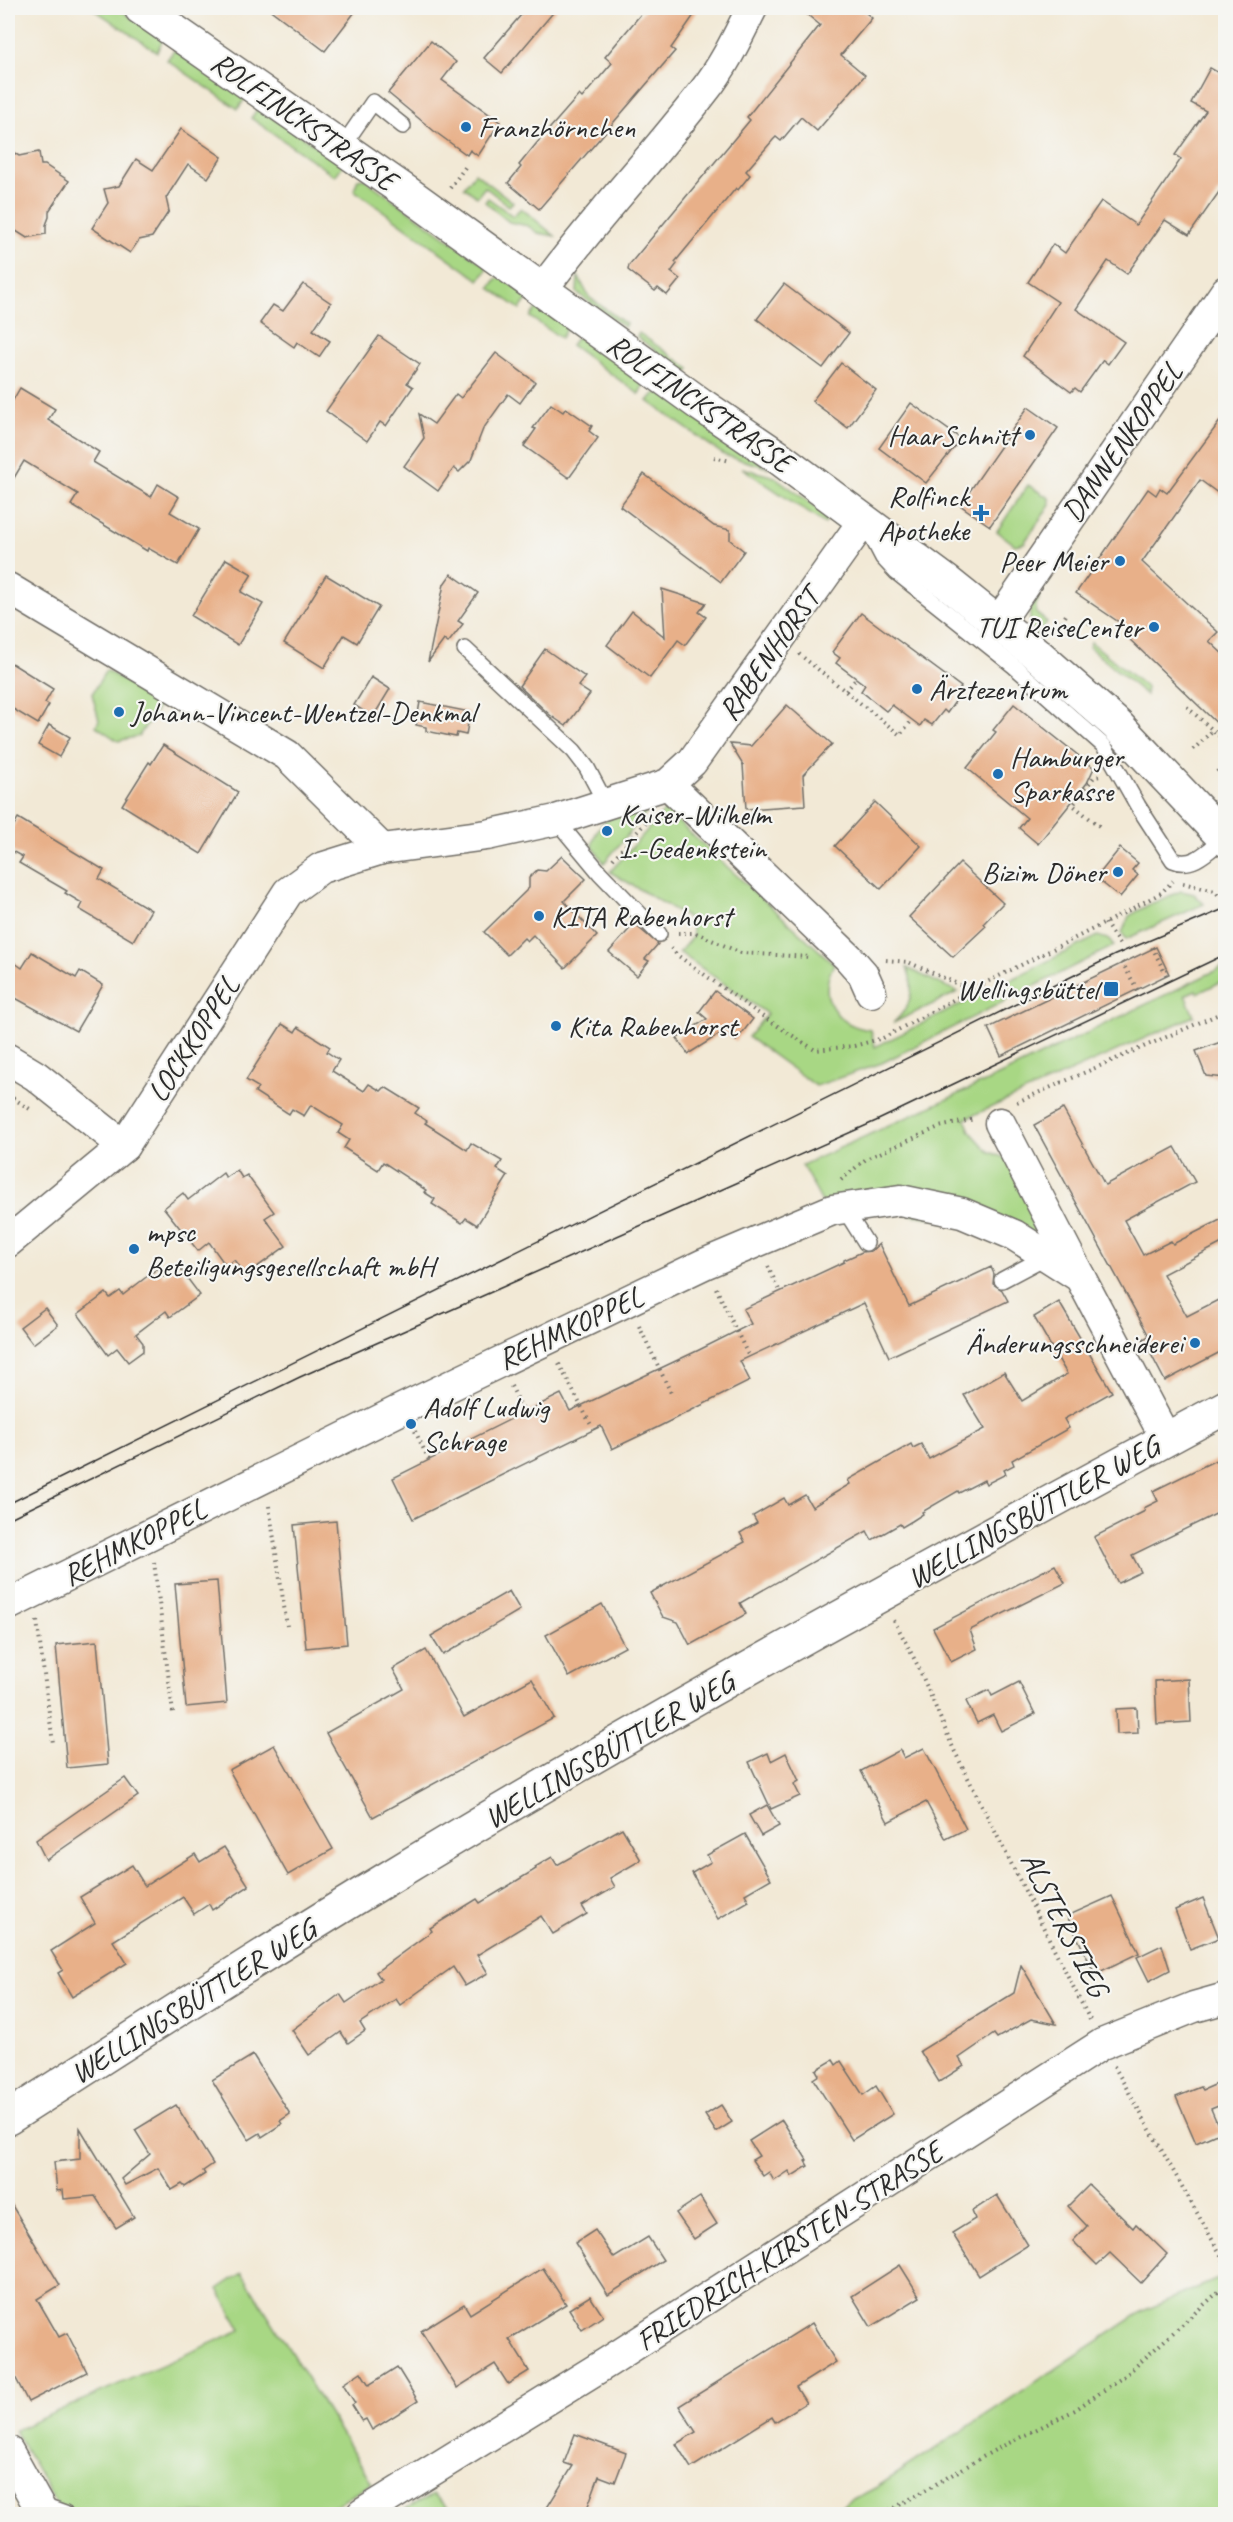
<svg xmlns="http://www.w3.org/2000/svg" width="1233" height="2522" viewBox="0 0 1233 2522" font-family="Caveat,sans-serif">
	<style>
		.green { fill: #a8d784; stroke: #6a8158; stroke-width: 1.5 }
		.building { fill: #e8b089 }
		.lines { fill: none; stroke-linecap: round; stroke-linejoin: round }
		.lane-casing { stroke: #716e67; stroke-width: 18 }
		.street-casing { stroke: #716e67; stroke-width: 33 }
		.secondary-casing { stroke: #716e67; stroke-width: 36 }
		.path { stroke: #716e67; stroke-width: 4; stroke-dasharray: 1.5 4.5; stroke-linecap: butt }
		.lane { stroke: #fff; stroke-width: 15 }
		.street { stroke: #fff; stroke-width: 30 }
		.secondary { stroke: #fff; stroke-width: 33 }
		.tram { stroke: #2b2b2b; stroke-width: 1.5 }
		.poi-dot { fill: #1f6fb2; stroke: #f6f6f2; stroke-width: 2 }
		.labels { text-anchor: middle; dominant-baseline: central; stroke-width: 4.5; stroke-linejoin: round; paint-order: stroke }
		.street-label { font-size: 30px; fill: #2b2b2b; stroke: #f6f6f2 }
		.poi-label { font-size: 30px; fill: #2b2b2b; stroke: #f6f6f2; text-anchor: start }
	</style>
	<rect width="100%" height="100%" fill="#f6f6f2"/>
	<filter id="ink" filterUnits="userSpaceOnUse"><feTurbulence type="fractalNoise" baseFrequency=".0167" numOctaves="2"/><feDisplacementMap in="SourceGraphic" scale="12" xChannelSelector="R" yChannelSelector="G"/><feConvolveMatrix kernelMatrix="1 2 1 2 8 2 1 2 1" color-interpolation-filters="sRGB"/></filter>
	<filter id="wash" filterUnits="userSpaceOnUse"><feTurbulence type="fractalNoise" baseFrequency=".008" numOctaves="4" result="noise"/><feDisplacementMap in="SourceGraphic" scale="24" xChannelSelector="R" yChannelSelector="G"/><feGaussianBlur stdDeviation="1.35" result="paint"/><feColorMatrix in="noise" values="0 0 0 0 0 0 0 0 0 0 0 0 0 0 0 0 0 1.4 0 .05"/><feComposite in="paint" operator="in"/></filter>
	<g filter="url(#wash)">
		<rect width="100%" height="100%" fill="#f2e9d6"/>
		<!-- green -->
		<g class="green">
			<polygon points="92,8 117,8 163,39 157,52"/>
			<polygon points="174,50 246,97 238,109 167,60"/>
			<polygon points="258,108 344,164 335,176 251,118"/>
			<polygon points="475,173 513,202 509,206 485,187 477,197 464,187"/>
			<polygon points="363,178 486,266 486,271 479,280 354,190 358,179"/>
			<polygon points="488,198 513,216 521,208 555,236 538,233 528,226 509,222 485,202"/>
			<polygon points="578,276 589,297 626,324 624,327 577,293"/>
			<polygon points="503,278 529,297 520,309 490,288 496,279"/>
			<polygon points="540,304 568,325 561,338 530,317"/>
			<polygon points="639,333 690,369 687,373 637,337"/>
			<polygon points="583,335 645,381 639,394 571,345 577,337"/>
			<polygon points="660,392 769,468 724,455 648,401 654,394"/>
			<polygon points="742,468 775,477 829,517 825,524"/>
			<polygon points="1028,485 1049,498 1050,505 1024,543 1015,545 997,531"/>
			<path d="M1035,596L1039,599L1036,605V613L1047,622L1037,636C1027,624 1028,609 1035,596Z"/>
			<polygon points="1091,642 1146,687 1146,695 1089,647"/>
			<polygon points="106,670 161,703 139,736 118,741 96,726 99,720 92,694"/>
			<path d="M640,807H651L604,863L592,845C597,819 617,813 640,807Z"/>
			<path d="M665,810L834,964C816,997 836,1026 871,1030L875,1047L1098,936L1110,940L1114,946L882,1063L816,1086L748,1037L767,1014L679,952L693,936L690,919L610,872Z"/>
			<polygon points="1181,891 1194,894 1204,904 1126,939 1122,933 1129,916 1148,905"/>
			<polygon points="1225,966 1225,980 1198,993 1196,990 1185,995 1194,1016 965,1119 970,1131 988,1151 1012,1161 1057,1241 1022,1231 822,1202 802,1165 1000,1075"/>
			<path d="M907,968L958,992L893,1023C911,1007 916,990 907,968Z"/>
			<polygon points="242,2273 372,2483 322,2514 62,2514 15,2430 241,2330 218,2289"/>
			<polygon points="1225,2276 1225,2514 825,2514 877,2487 1143,2311"/>
			<polygon points="433,2494 455,2514 398,2514"/>
		</g>
		<g id="blocks">
			<!-- building -->
			<g class="building">
				<polygon points="268,8 358,8 325,51"/>
				<polygon points="527,8 557,8 502,73 484,58"/>
				<polygon points="646,8 699,8 671,48 675,51 539,209 508,183 521,167 519,165 536,144 579,95 582,98 612,63 605,57"/>
				<polygon points="799,8 860,8 872,18 841,55 865,75 817,131 801,117 781,141 776,137 773,140 746,171 750,175 738,190 736,188 675,262 677,264 671,272 680,279 667,295 658,288 655,291 628,270 629,265 750,120 747,117 820,25"/>
				<polygon points="431,41 456,62 442,80 500,122 478,156 470,150 467,155 434,131 388,93"/>
				<polygon points="1210,68 1226,77 1226,182 1189,235 1165,220 1127,274 1108,261 1076,309 1124,342 1108,364 1103,360 1080,392 1075,388 1071,392 1023,356 1058,302 1028,282 1053,244 1065,253 1101,201 1136,225 1181,159 1175,155 1206,111 1191,103"/>
				<polygon points="181,129 222,157 208,178 188,164 166,198 169,211 152,237 139,240 130,253 92,228 108,203 104,189 119,186 136,159 153,170"/>
				<polygon points="8,149 19,156 39,152 41,165 45,165 69,181 49,211 49,217 46,225 46,234 27,238 8,226"/>
				<polygon points="303,284 331,303 313,330 330,341 319,357 297,342 294,347 260,323 273,305 283,311"/>
				<polygon points="784,284 849,333 823,368 757,319"/>
				<polygon points="379,336 420,364 407,383 413,387 386,426 380,422 367,441 326,411"/>
				<polygon points="496,353 535,382 520,403 508,394 483,429 471,460 459,472 454,468 438,491 404,466 424,438 419,414 434,424 456,394 461,398"/>
				<polygon points="841,363 876,390 848,428 812,401"/>
				<polygon points="20,388 55,409 48,420 99,452 93,462 151,497 158,484 179,497 170,512 199,529 178,565 148,548 147,551 71,505 78,494 24,461 8,488 8,409"/>
				<polygon points="911,403 961,439 926,483 879,448"/>
				<polygon points="551,404 563,412 566,408 592,426 589,431 598,438 569,478 524,446 536,429 533,428"/>
				<polygon points="1028,407 1058,428 990,526 960,505"/>
				<polygon points="1226,413 1226,499 1200,480 1142,562 1218,632 1209,641 1226,657 1226,732 1124,634 1129,629 1076,593 1148,489 1156,495 1160,488 1167,493"/>
				<polygon points="644,474 714,526 730,530 730,540 744,551 721,582 620,506"/>
				<polygon points="226,559 252,574 241,592 263,604 238,645 191,616"/>
				<polygon points="451,574 478,593 458,621 463,624 448,643 444,640 428,662 444,584"/>
				<polygon points="326,575 379,607 357,643 344,635 324,668 284,643"/>
				<polygon points="662,589 706,603 699,612 706,617 685,645 678,640 650,678 607,645 632,611 665,637"/>
				<polygon points="861,613 961,687 955,696 957,699 947,713 944,710 932,725 924,720 920,726 892,705 886,711 861,691 865,685 836,663 840,658 832,652"/>
				<polygon points="545,649 585,677 578,686 590,694 566,726 550,715 519,686"/>
				<polygon points="8,661 53,689 45,703 49,705 38,724 8,706"/>
				<polygon points="371,677 390,689 373,717 354,705"/>
				<polygon points="420,702 470,712 466,735 457,733 456,737 426,731 426,727 416,725"/>
				<polygon points="1014,704 1094,768 1087,783 1038,844 1019,828 1027,818 967,768 996,732 993,730"/>
				<polygon points="787,705 832,744 803,775 805,805 746,809 743,765 730,744 751,746"/>
				<polygon points="49,725 70,737 59,757 38,745"/>
				<polygon points="163,745 238,792 201,854 122,805 149,762 151,764"/>
				<polygon points="875,802 921,846 881,889 835,846"/>
				<polygon points="18,818 104,870 99,879 151,910 133,941 79,909 82,903 65,893 67,891 19,863 23,857 8,849 8,836"/>
				<polygon points="1120,848 1138,863 1132,870 1138,875 1120,897 1096,878"/>
				<polygon points="562,856 586,879 564,901 597,936 565,968 533,935 527,941 524,938 507,955 484,932 529,888 529,878 537,870 546,871"/>
				<polygon points="960,863 1003,903 984,923 986,926 953,957 909,917"/>
				<polygon points="634,924 658,944 645,959 649,961 637,976 609,952"/>
				<polygon points="1156,947 1169,974 1001,1056 988,1028"/>
				<polygon points="32,952 76,978 80,971 103,985 76,1031 8,994 8,958 22,968"/>
				<polygon points="715,991 753,1019 736,1041 723,1032 688,1054 677,1038 707,1019 699,1012"/>
				<polygon points="282,1024 295,1032 298,1027 330,1047 327,1052 339,1060 332,1071 364,1091 369,1084 381,1091 385,1087 419,1108 415,1113 427,1121 425,1123 467,1150 471,1143 502,1161 497,1169 508,1176 477,1225 466,1218 462,1223 432,1204 435,1199 424,1192 426,1190 383,1162 378,1170 344,1148 349,1140 338,1133 343,1125 311,1105 304,1116 292,1109 289,1114 255,1092 258,1087 246,1080"/>
				<polygon points="1226,1040 1226,1078 1206,1076 1196,1051"/>
				<polygon points="1063,1109 1105,1185 1175,1147 1195,1182 1124,1220 1143,1255 1171,1241 1173,1244 1226,1217 1226,1241 1163,1274 1187,1316 1226,1296 1226,1349 1165,1381 1143,1339 1149,1336 1034,1125"/>
				<polygon points="237,1170 242,1178 247,1175 274,1212 265,1218 286,1246 246,1275 234,1260 226,1266 209,1242 198,1251 164,1208 183,1193 188,1200 223,1173 226,1178"/>
				<polygon points="879,1244 909,1306 991,1267 994,1274 993,1284 1002,1290 1008,1301 889,1357 864,1303 740,1361 750,1381 656,1428 612,1449 601,1426 413,1519 393,1478 561,1394 570,1411 699,1350 751,1324 743,1309 844,1262 844,1260 862,1252 871,1251"/>
				<polygon points="178,1266 200,1295 170,1317 166,1311 136,1334 143,1343 143,1351 128,1362 117,1348 108,1355 78,1314 106,1293 110,1298 120,1291 123,1295 158,1268 164,1277"/>
				<polygon points="1059,1302 1112,1392 1064,1419 1069,1428 1012,1460 1014,1465 1004,1470 1006,1474 986,1484 984,1480 959,1493 958,1491 922,1512 923,1514 912,1521 902,1527 900,1524 872,1540 867,1531 740,1603 746,1614 690,1645 678,1622 663,1617 650,1593 745,1542 740,1533 757,1523 753,1516 784,1498 788,1505 805,1495 812,1507 850,1484 848,1480 911,1444 913,1448 921,1444 929,1459 985,1429 964,1395 1004,1372 1022,1401 1067,1374 1034,1317"/>
				<polygon points="45,1308 58,1325 33,1344 20,1327"/>
				<polygon points="1226,1455 1226,1509 1132,1555 1141,1572 1118,1583 1094,1537 1145,1511 1144,1508 1158,1501 1153,1491"/>
				<polygon points="336,1521 347,1644 306,1648 294,1525"/>
				<polygon points="1055,1565 1065,1583 970,1630 977,1649 951,1662 933,1628"/>
				<polygon points="217,1581 227,1703 186,1707 175,1584"/>
				<polygon points="509,1591 520,1610 443,1655 431,1636"/>
				<polygon points="602,1604 625,1647 569,1677 546,1635"/>
				<polygon points="97,1641 108,1764 67,1768 56,1645"/>
				<polygon points="426,1650 464,1717 532,1679 554,1718 373,1817 326,1733 404,1689 393,1669"/>
				<polygon points="1189,1679 1191,1722 1157,1724 1155,1681"/>
				<polygon points="1019,1682 1035,1714 1001,1731 993,1715 977,1723 966,1701 989,1690 992,1696"/>
				<polygon points="1137,1708 1138,1733 1117,1734 1116,1709"/>
				<polygon points="274,1745 333,1849 288,1875 229,1770"/>
				<polygon points="924,1748 966,1829 946,1839 926,1802 888,1822 861,1771 900,1750 904,1758"/>
				<polygon points="768,1753 771,1761 786,1753 799,1781 794,1784 800,1796 771,1809 749,1762"/>
				<polygon points="125,1778 138,1796 46,1860 36,1840"/>
				<polygon points="767,1805 779,1826 761,1836 749,1815"/>
				<polygon points="622,1828 641,1860 610,1878 615,1887 582,1906 587,1914 553,1934 541,1916 477,1955 488,1973 465,1986 453,1967 400,2005 396,1999 360,2023 365,2031 348,2043 341,2032 309,2055 292,2030 340,1994 346,2003 381,1979 376,1972 432,1931 430,1928 477,1899 480,1903 536,1869 535,1867 552,1857 557,1865"/>
				<polygon points="745,1834 771,1879 745,1894 749,1901 718,1919 692,1873 711,1862 707,1855"/>
				<polygon points="224,1847 249,1886 212,1910 209,1904 194,1914 183,1897 113,1941 127,1963 72,1997 58,1973 63,1970 51,1951 95,1923 80,1897 132,1865 145,1886 195,1854 200,1862"/>
				<polygon points="1112,1896 1139,1953 1095,1974 1067,1916"/>
				<polygon points="1203,1898 1219,1938 1190,1949 1175,1910"/>
				<polygon points="1162,1945 1170,1970 1149,1981 1137,1957"/>
				<polygon points="1021,1965 1056,2024 1031,2019 997,2038 994,2034 959,2058 964,2066 939,2082 920,2051 1014,1993"/>
				<polygon points="253,2055 290,2114 280,2121 282,2124 262,2137 260,2133 249,2140 212,2080"/>
				<polygon points="833,2060 836,2065 841,2061 863,2095 876,2086 893,2114 852,2140 813,2079 819,2075 816,2070"/>
				<polygon points="1226,2080 1226,2103 1211,2109 1221,2132 1196,2143 1176,2097 1201,2087 1203,2090"/>
				<polygon points="176,2105 213,2164 203,2171 205,2174 185,2187 182,2184 172,2190 158,2168 125,2185 121,2179 150,2154 135,2130"/>
				<polygon points="721,2105 732,2122 716,2132 705,2115"/>
				<polygon points="782,2120 807,2160 805,2161 808,2166 792,2176 789,2171 774,2181 769,2172 763,2176 752,2160 759,2156 749,2141"/>
				<polygon points="80,2128 134,2217 116,2228 95,2196 64,2199 63,2190 57,2191 54,2162 80,2159"/>
				<polygon points="1089,2185 1133,2228 1136,2224 1167,2254 1141,2283 1110,2253 1097,2265 1073,2241 1087,2226 1068,2206"/>
				<polygon points="997,2195 1028,2245 979,2276 952,2233 975,2219 972,2211"/>
				<polygon points="700,2197 717,2224 694,2239 676,2213"/>
				<polygon points="8,2199 60,2285 37,2299 59,2337 67,2333 87,2372 28,2402 8,2363"/>
				<polygon points="595,2230 614,2258 648,2237 663,2260 608,2295 575,2243"/>
				<polygon points="900,2265 920,2297 871,2327 852,2296"/>
				<polygon points="543,2268 566,2304 509,2339 529,2371 508,2384 495,2364 457,2388 421,2331 464,2304 470,2314"/>
				<polygon points="590,2296 603,2316 582,2330 569,2309"/>
				<polygon points="812,2323 836,2362 796,2387 806,2403 775,2422 772,2417 691,2468 676,2444 696,2432 679,2406"/>
				<polygon points="397,2367 418,2401 372,2430 366,2419 362,2421 352,2405 355,2403 343,2384 361,2372 369,2385"/>
				<polygon points="575,2434 626,2453 615,2482 599,2476 585,2514 543,2514 573,2466 564,2463"/>
			</g>
		</g>
	</g>
	<g filter="url(#ink)">
		<use href="#blocks" fill-opacity="0" stroke="#716e67" stroke-width="1.5"/>
		<g class="lines">
			<!-- lane casing -->
			<g class="lane-casing">
				<g id="lane">
					<polyline points="342,147 373,102 403,126"/>
					<path d="M871,535L883,558L896,572L1014,666L1104,746L1138,806L1173,860C1193,869 1209,850 1224,838"/>
					<polyline points="465,649 574,751 587,768 606,804"/>
					<polyline points="556,820 600,873 659,934"/>
					<polyline points="844,1208 866,1243"/>
					<polyline points="1002,1280 1047,1256"/>
					<polyline points="40,2505 65,2514"/>
				</g>
			</g>
			<!-- street casing -->
			<g class="street-casing">
				<g id="street">
					<path d="M542,290C592,221 652,159 704,91C724,66 738,36 752,8"/>
					<polyline points="8,588 287,755 382,849 487,835 556,820 668,784 692,762 864,520"/>
					<polyline points="996,622 1009,607 1226,291"/>
					<polyline points="668,784 848,957 863,974 871,992"/>
					<polyline points="8,1059 36,1076 124,1146"/>
					<polyline points="1000,1123 1080,1277"/>
					<polyline points="8,1242 124,1146 288,892 321,868 382,849"/>
					<polyline points="8,1605 404,1408 704,1264 832,1210 900,1200 962,1213 1014,1235 1080,1277 1166,1439"/>
					<polyline points="8,2451 43,2514"/>
					<polyline points="362,2514 608,2362 1102,2044 1194,2007 1226,1998"/>
				</g>
			</g>
			<!-- secondary casing -->
			<g class="secondary-casing">
				<g id="secondary">
					<polyline points="141,8 406,192 700,404 778,457 948,583 1039,656 1117,725 1226,840"/>
					<path d="M8,2118C133,2038 258,1957 385,1880C660,1713 943,1560 1226,1407"/>
				</g>
			</g>
			<!-- path -->
			<g class="path">
				<polyline points="450,188 466,166"/>
				<polyline points="714,457 730,461"/>
				<polyline points="1085,618 1096,630 1096,638"/>
				<polyline points="1059,627 1066,615"/>
				<polyline points="799,654 900,735 912,720"/>
				<polyline points="846,691 856,679"/>
				<polyline points="1187,707 1226,742"/>
				<polyline points="1193,750 1213,730"/>
				<polyline points="1217,772 1226,762"/>
				<polyline points="1099,826 1073,805 1094,777 1100,776"/>
				<polyline points="613,859 648,820"/>
				<polyline points="1183,883 1215,891 1220,897"/>
				<polyline points="1105,923 1120,945"/>
				<polyline points="678,933 696,933 741,953 810,957"/>
				<polyline points="1152,947 1167,977"/>
				<polyline points="671,948 677,955 762,1016 815,1050 854,1046 883,1038 971,990 1105,923 1161,893 1173,881"/>
				<polyline points="886,960 908,962 971,990"/>
				<polyline points="1122,962 1138,991"/>
				<polyline points="8,1095 30,1109"/>
				<polyline points="1017,1102 1226,1011"/>
				<polyline points="841,1180 866,1159 939,1127 975,1119"/>
				<polyline points="768,1266 780,1292"/>
				<polyline points="716,1288 748,1355"/>
				<polyline points="639,1326 671,1393"/>
				<polyline points="559,1364 592,1427"/>
				<polyline points="511,1386 524,1412"/>
				<polyline points="415,1431 429,1460"/>
				<polyline points="269,1506 287,1626"/>
				<polyline points="154,1562 173,1713"/>
				<polyline points="894,1620 918,1666 954,1750 1090,2020"/>
				<polyline points="37,1621 53,1743"/>
				<polyline points="1114,2066 1226,2264"/>
				<polyline points="884,2514 995,2450 1075,2410 1126,2375 1226,2285"/>
			</g>
			<!-- lane -->
			<use href="#lane" class="lane"/>
			<!-- street -->
			<use href="#street" class="street"/>
			<!-- secondary -->
			<use href="#secondary" class="secondary"/>
			<!-- tram -->
			<g class="tram">
				<polyline points="8,1504 1115,955 1226,908"/>
				<polyline points="8,1519 300,1377 876,1121 1226,954"/>
			</g>
		</g>
	</g>
	<!-- markers -->
	<g class="poi-dot">
		<circle cx="466" cy="127" r="6"/>
		<circle cx="1030" cy="435" r="6"/>
		<path d="M978 504h6v6h6v6h-6v6h-6v-6h-6v-6h6z"/>
		<circle cx="1120" cy="561" r="6"/>
		<circle cx="1154" cy="627" r="6"/>
		<circle cx="917" cy="689" r="6"/>
		<circle cx="119" cy="712" r="6"/>
		<circle cx="998" cy="774" r="6"/>
		<circle cx="607" cy="831" r="6"/>
		<circle cx="1118" cy="872" r="6"/>
		<circle cx="539" cy="916" r="6"/>
		<rect x="1103" y="981" width="16" height="16" rx="3"/>
		<circle cx="556" cy="1026" r="6"/>
		<circle cx="134" cy="1249" r="6"/>
		<circle cx="1195" cy="1343" r="6"/>
		<circle cx="411" cy="1424" r="6"/>
	</g>
	<g class="labels">
		<!-- street labels -->
		<g class="street-label">
			<text transform="translate(304 121) rotate(35)">ROLFINCKSTRASSE</text>
			<text transform="translate(700 403) rotate(35)">ROLFINCKSTRASSE</text>
			<text transform="translate(1122 442) rotate(-55)">DANNENKOPPEL</text>
			<text transform="translate(769 654) rotate(-55)">RABENHORST</text>
			<text transform="translate(193 1039) rotate(-57)">LOCKKOPPEL</text>
			<text transform="translate(570 1328) rotate(-25)">REHMKOPPEL</text>
			<text transform="translate(1033 1512) rotate(-29)">WELLINGSBÜTTLER WEG</text>
			<text transform="translate(134 1542) rotate(-27)">REHMKOPPEL</text>
			<text transform="translate(609 1750) rotate(-30)">WELLINGSBÜTTLER WEG</text>
			<text transform="translate(1065 1924) rotate(63)">ALSTERSTIEG</text>
			<text transform="translate(193 2001) rotate(-32)">WELLINGSBÜTTLER WEG</text>
			<text transform="translate(789 2246) rotate(-33)">FRIEDRICH-KIRSTEN-STRASSE</text>
		</g>
		<!-- poi labels -->
		<g class="poi-label">
			<text x="478" y="127">Franzhörnchen</text>
			<text x="1018" y="435" text-anchor="end">HaarSchnitt</text>
			<text x="969" y="496" text-anchor="end">Rolfinck<tspan x="969" dy="34">Apotheke</tspan></text>
			<text x="1108" y="561" text-anchor="end">Peer Meier</text>
			<text x="1142" y="627" text-anchor="end">TUI ReiseCenter</text>
			<text x="929" y="689">Ärztezentrum</text>
			<text x="131" y="712">Johann-Vincent-Wentzel-Denkmal</text>
			<text x="1010" y="757">Hamburger<tspan x="1010" dy="34">Sparkasse</tspan></text>
			<text x="619" y="814">Kaiser-Wilhelm<tspan x="619" dy="34">I.-Gedenkstein</tspan></text>
			<text x="1106" y="872" text-anchor="end">Bizim Döner</text>
			<text x="551" y="916">KITA Rabenhorst</text>
			<text x="1098" y="989" text-anchor="end">Wellingsbüttel</text>
			<text x="568" y="1026">Kita Rabenhorst</text>
			<text x="146" y="1232">mpsc<tspan x="146" dy="34">Beteiligungsgesellschaft mbH</tspan></text>
			<text x="1183" y="1343" text-anchor="end">Änderungsschneiderei</text>
			<text x="423" y="1407">Adolf Ludwig<tspan x="423" dy="34">Schrage</tspan></text>
		</g>
	</g>
	<!-- margin -->
	<rect width="1233" height="2522" fill="none" stroke="#f6f6f2" stroke-width="30"/>
</svg>
